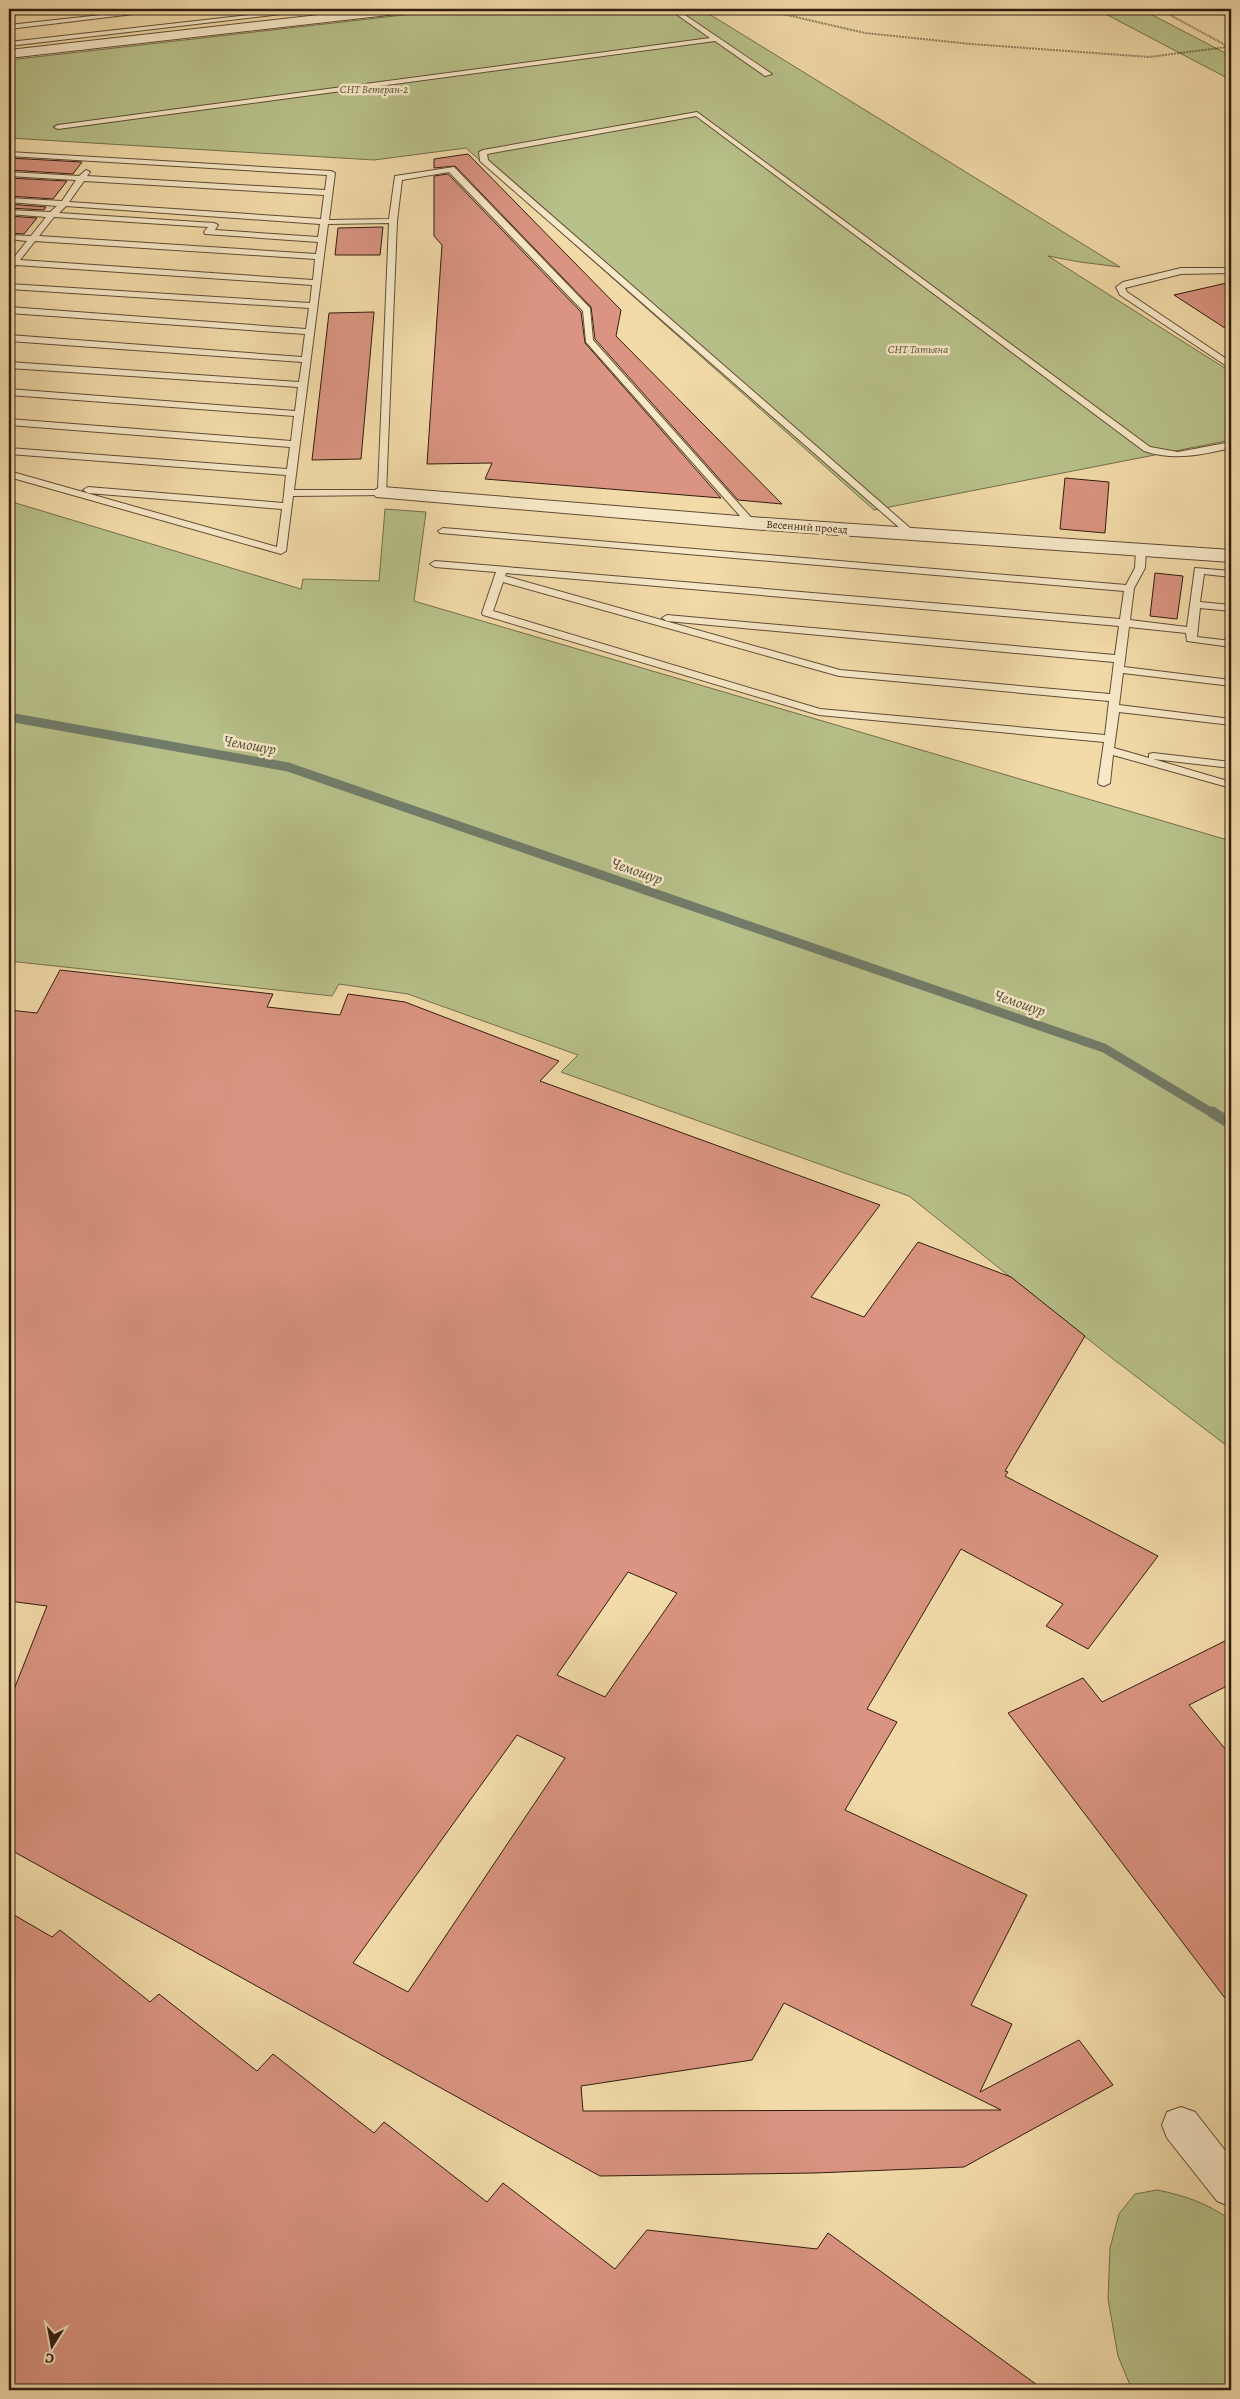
<svg xmlns="http://www.w3.org/2000/svg" width="1240" height="2399" viewBox="0 0 1240 2399" font-family="Alegreya,serif">
	<style>
		.green { fill: #b8c18a; stroke: #746f4c }
		.lines { fill: none; stroke-linecap: round; stroke-linejoin: round }
		.stream-far1 { stroke: #717c6a; stroke-width: 9 }
		.stream { stroke: #717c6a; stroke-width: 11 }
		.building { fill: #da9481; stroke: #311d0f; fill-rule: evenodd }
		.service-casing { stroke: #614c36; stroke-width: 2 }
		.minor-casing { stroke: #614c36; stroke-width: 2 }
		.path { stroke: #311d0f; stroke-width: 2; stroke-dasharray: 0.5 1; stroke-linecap: butt }
		.service { fill: #f7e8c7; fill-rule: evenodd }
		.minor { fill: #f7e8c7; fill-rule: evenodd }
		.labels { text-anchor: middle; dominant-baseline: central; stroke-width: 5; stroke-linejoin: round; paint-order: stroke }
		.far-park-label { font-size: 11px; font-style: italic; fill: #5a4e34; stroke: #f7e8c7 }
		.far-street-label { font-size: 11px; fill: #311d0f; stroke: #f7e8c7 }
		.water-label { font-size: 15px; font-style: italic; fill: #514c3d; stroke: #f7e8c7 }
	</style>
	<rect width="100%" height="100%" fill="#f2dba9"/>
	<filter id="stains"><feTurbulence type="fractalNoise" baseFrequency=".004" numOctaves="4"/><feColorMatrix values="0 0 0 0 .2 0 0 0 0 .09 0 0 0 0 .02 0 0 0 .5 -.17"/></filter>
	<radialGradient id="worn" r=".72"><stop offset=".6" stop-color="#630" stop-opacity="0"/><stop offset="1" stop-color="#630" stop-opacity=".3"/></radialGradient>
	<!-- green -->
	<g class="green">
		<polygon points="456,9 701,9 1120,267 1080,262 1048,256 1231,372 1231,440 874,510 466,148 374,160 9,138 9,60"/>
		<polygon points="1096,9 1141,9 1231,56 1231,80"/>
		<polygon points="9,501 301,589 303,579 379,581 385,509 426,512 414,601 1231,841 1231,1449 1108,1355 909,1196 561,1072 578,1055 408,994 339,984 332,996 9,961"/>
		<path d="M1157,2190C1187,2196 1206,2203 1231,2220V2390H1132L1118,2356L1108,2299L1110,2248L1119,2214L1135,2194Z"/>
	</g>
	<g class="lines">
		<!-- stream-far1 -->
		<polyline class="stream-far1" points="9,717 288,767 1104,1048 1214,1114"/>
		<!-- stream -->
		<polyline class="stream" points="1212,1112 1231,1124"/>
	</g>
	<!-- building -->
	<g class="building">
		<polygon points="468,154 621,310 616,336 782,504 738,500 595,339 591,307 455,166 434,168 434,159"/>
		<polygon points="9,158 82,162 73,174 9,170"/>
		<polygon points="448,174 581,312 585,343 721,498 485,479 492,463 427,464 442,245 434,236 434,176"/>
		<polygon points="9,178 67,181 53,199 9,196"/>
		<polygon points="9,204 46,207 44,210 9,208"/>
		<polygon points="9,216 37,218 24,234 9,233"/>
		<polygon points="383,227 380,255 335,255 338,228"/>
		<polygon points="1231,282 1231,332 1174,295"/>
		<polygon points="374,312 361,459 312,460 329,313"/>
		<polygon points="1065,478 1109,482 1105,533 1060,529"/>
		<polygon points="1155,573 1183,576 1177,619 1150,616"/>
		<path d="M60,970L273,994L267,1007L340,1015L348,994L405,1002L559,1061L540,1081L880,1205L811,1297L864,1317L918,1242L1011,1277L1085,1336L1005,1471L1008,1472L1005,1476L1158,1556L1088,1649L1046,1626L1063,1604L961,1549L867,1709L897,1722L845,1810L1027,1895L971,2005L1012,2024L980,2092L1079,2040L1113,2085L964,2167L815,2173L600,2176L9,1849V1702L47,1606L9,1601V1010L37,1013ZM628,1572L677,1593L605,1697L557,1675ZM517,1735L565,1758L408,1992L353,1963ZM784,2003L977,2098L1001,2110L583,2111L581,2086L752,2060Z"/>
		<polygon points="1231,1638 1231,1684 1189,1705 1231,1756 1231,2006 1008,1713 1083,1678 1102,1702"/>
		<polygon points="9,1912 52,1937 60,1930 150,2002 159,1994 257,2071 273,2054 374,2133 384,2122 487,2202 503,2183 615,2269 647,2230 817,2249 828,2233 1044,2390 9,2390"/>
	</g>
	<g class="lines">
		<!-- service casing -->
		<g class="service-casing">
			<g id="service">
				<polygon points="23,9 46,9 9,14 9,10"/>
				<polygon points="156,9 175,9 9,29 9,25"/>
				<polygon points="304,9 323,9 9,46 9,42"/>
				<polygon points="347,9 353,9 358,15 353,16"/>
				<polygon points="669,9 676,9 772,74 765,76 715,41 58,129 54,127 58,125 710,38"/>
				<path d="M697,112L1150,447L1178,452L1231,442V448C1201,455 1174,461 1144,451L696,116L487,154L488,160L917,534L912,537L909,536L480,161L479,152L483,150Z"/>
				<path d="M9,152L331,171L335,173L329,220L389,219L395,176L454,167L590,308L593,340L756,523L748,525L586,342L583,311L449,172L402,180L397,221L386,495L293,496L286,551L281,554L9,477V471L277,547L282,509L88,493L83,490L88,487L283,503L286,475L9,454V448L287,469L290,447L9,425V419L291,441L294,416L9,395V389L295,411L298,387L9,368V362L299,382L302,362L9,341V335L302,357L305,334L9,313V307L306,329L309,308L9,289V284L310,303L312,285L16,265L14,268H9V260H12L27,241L9,239V235L31,236L46,217L9,214V210L50,212L57,206L9,202V198L62,201L76,180L9,176V172L79,176L86,170L90,172L87,176L325,190L327,175L9,156ZM84,181L324,195L321,219L69,202ZM66,206L320,224L318,237L215,230L218,225L214,223L59,213ZM54,217L208,227L204,232L205,234L318,242L316,254L39,236ZM389,223L378,490H294L328,224ZM35,241L315,259L313,280L20,260Z"/>
				<polygon points="1181,268 1231,268 1231,273 1181,274 1125,288 1127,292 1231,362 1231,369 1120,295 1116,287 1123,282"/>
				<path d="M443,528L1126,585L1135,568L1136,550L1141,547L1146,550L1145,568L1134,588L1130,620L1187,627L1195,568L1231,571V577L1204,574L1200,602L1231,605V611L1200,608L1197,637L1231,641V647L1187,641L1186,633L1129,627L1124,667L1231,680V686L1123,673L1119,705L1231,719V725L1119,712L1114,748L1149,758V754L1153,753L1231,762V768L1153,759L1231,782V788L1113,755L1110,783L1104,786L1100,785L1098,783L1104,742L819,715L483,615L482,613L496,572L435,567L430,564L435,561L1120,619L1124,591L440,533L438,531ZM506,573L1119,626L1115,655L667,615L662,618L667,621L1114,662L1110,694L840,670L505,576ZM503,582L839,676L1109,701L1105,735L820,709L493,611Z"/>
			</g>
		</g>
		<!-- minor casing -->
		<g class="minor-casing">
			<g id="minor">
				<polygon points="372,9 413,9 406,13 9,58 9,50"/>
				<polygon points="383,487 751,517 1231,550 1231,562 751,529 376,497 373,493 376,489"/>
				<polygon points="1181,2107 1195,2112 1231,2158 1231,2207 1217,2201 1167,2138 1162,2125 1167,2112"/>
			</g>
		</g>
		<!-- path -->
		<g class="path">
			<polyline points="761,9 865,33 971,44 1149,57 1227,47"/>
			<polyline points="1159,9 1231,48"/>
		</g>
		<!-- service -->
		<use href="#service" class="service"/>
		<!-- minor -->
		<use href="#minor" class="minor"/>
	</g>
	<g class="labels">
		<!-- far-park labels -->
		<g class="far-park-label">
			<text x="374" y="89">СНТ Ветеран-2</text>
			<text x="918" y="349">СНТ Татьяна</text>
		</g>
		<!-- far-street labels -->
		<g class="far-street-label">
			<text transform="translate(807 527) rotate(4)">Весенний проезд</text>
		</g>
		<!-- water labels -->
		<g class="water-label">
			<text transform="translate(250 745) rotate(10)">Чемошур</text>
			<text transform="translate(637 871) rotate(19)">Чемошур</text>
			<text transform="translate(1020 1003) rotate(19)">Чемошур</text>
		</g>
	</g>
	<!-- margin -->
	<rect width="1240" height="2399" fill="none" stroke="#f2dba9" stroke-width="30"/>
	<rect x="10" y="10" width="1220" height="2379" fill="none" stroke="#311d0f" stroke-width="2.5"/>
	<rect x="15" y="15" width="1210" height="2369" fill="none" stroke="#311d0f"/>
	<!-- north arrow -->
	<g transform="translate(52 2346) rotate(191)" stroke="#f7e8c7" stroke-width="4" paint-order="stroke">
	<path d="M0-4L9 19L0 12L-9 19Z" fill="#311d0f"/>
	<text y="-8" font-size="14" font-weight="bold" text-anchor="middle" fill="#311d0f">С</text>
	</g>
	<rect width="100%" height="100%" filter="url(#stains)"/>
	<rect width="100%" height="100%" fill="url(#worn)"/>
</svg>
